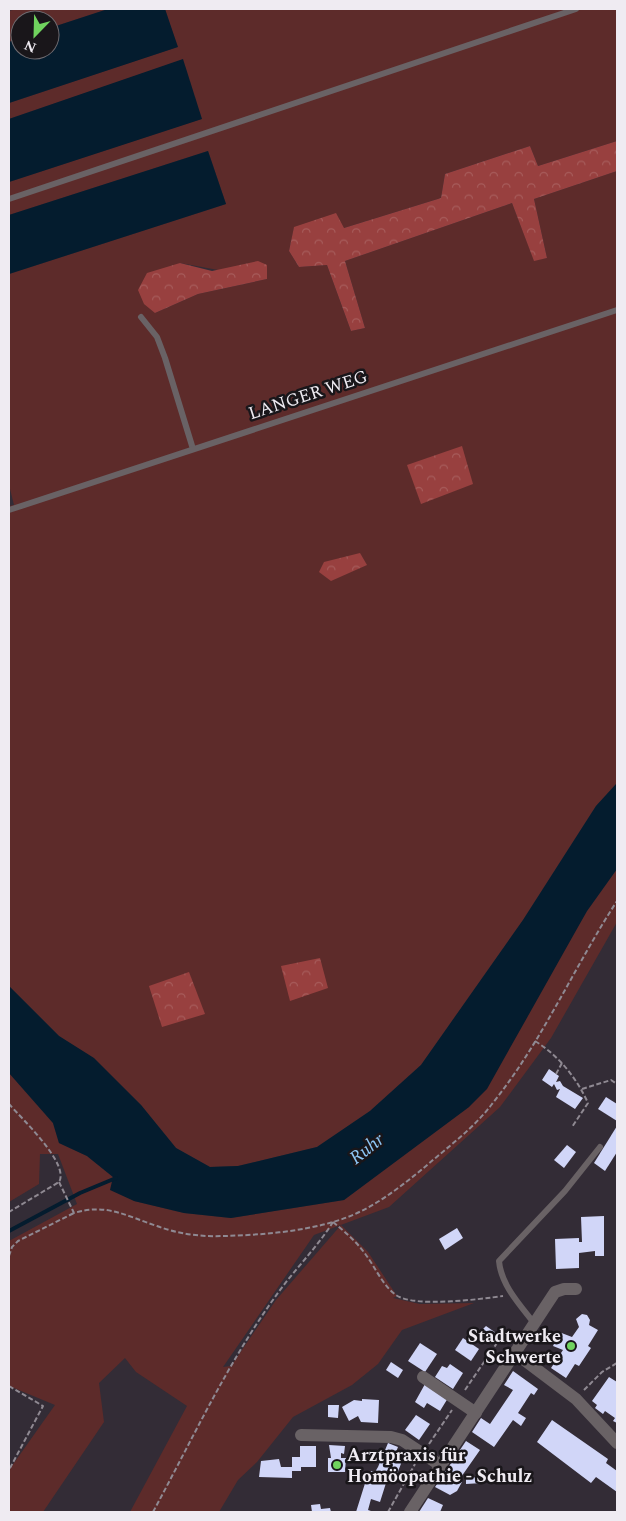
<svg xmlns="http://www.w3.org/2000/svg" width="626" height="1521" viewBox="0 0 626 1521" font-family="Spectral,serif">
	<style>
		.grass { fill: #5d2b2a; fill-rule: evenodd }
		.forest { fill: url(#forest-crowns) }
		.water { fill: #041c2e }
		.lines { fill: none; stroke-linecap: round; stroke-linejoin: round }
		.stream { stroke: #041c2e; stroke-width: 4 }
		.building { fill: #d1d6f8 }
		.path { stroke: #8f8992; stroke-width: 2; stroke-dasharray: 5 2.5; stroke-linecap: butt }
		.lane { stroke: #696265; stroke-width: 6 }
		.street { stroke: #696265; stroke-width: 12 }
		.poi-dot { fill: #70d35e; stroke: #19161a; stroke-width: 2 }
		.labels { text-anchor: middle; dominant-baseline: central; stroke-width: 5; stroke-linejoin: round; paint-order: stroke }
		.street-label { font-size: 18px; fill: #efebf2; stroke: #19161a }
		.poi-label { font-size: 18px; font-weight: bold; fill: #efebf2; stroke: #19161a; text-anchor: end }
		.water-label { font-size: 19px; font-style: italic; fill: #8dc5f4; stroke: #19161a }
	</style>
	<defs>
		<pattern id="forest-crowns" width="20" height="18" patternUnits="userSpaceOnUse" patternTransform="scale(1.25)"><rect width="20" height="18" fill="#98403f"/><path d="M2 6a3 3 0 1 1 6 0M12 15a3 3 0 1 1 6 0" fill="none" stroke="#a75c5b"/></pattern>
	</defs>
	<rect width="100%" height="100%" fill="#332c36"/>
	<!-- grass -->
	<g class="grass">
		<polygon points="16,9 108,9 50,28 50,20 20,20 20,38 9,42 9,11"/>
		<path d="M165,9H617V141L538,166L530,146L445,174L441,198L344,228H294L289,251L299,267L327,265L351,331L365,328L345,261L512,203L534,260L547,258L534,199L617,171V783L596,806L523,920L421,1065L370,1111L317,1147L238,1166L210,1167L176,1148L141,1105L94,1059L59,1036L9,986V506L14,505L9,485V274L226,204L208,151L9,215V182L201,119L182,60L9,119V103L177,47ZM180,263L267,279L198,294L155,313Z"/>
		<polygon points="617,869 617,922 551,1038 500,1107 389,1207 314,1235 223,1367 231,1366 276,1300 341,1225 368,1252 397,1296 393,1298 420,1304 474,1303 402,1330 378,1364 352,1385 293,1417 257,1462 238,1480 219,1512 130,1512 187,1406 136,1372 125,1358 99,1383 104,1422 43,1512 9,1512 9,1470 55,1405 9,1386 9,1241 77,1204 58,1154 40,1154 39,1184 9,1202 9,1073 53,1123 59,1143 87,1156 113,1177 134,1201 184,1213 231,1218 344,1200 469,1107 587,911"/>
	</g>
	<!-- forest -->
	<g class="forest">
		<polygon points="617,141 617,171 534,199 547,258 534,261 512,203 345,261 365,328 351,331 327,265 299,267 289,251 294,227 336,213 344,228 441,198 445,174 530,146 538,166"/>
		<polygon points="258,261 267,265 267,279 198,294 155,313 144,304 138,290 147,273 180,263 212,271"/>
		<polygon points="462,446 473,484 421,504 407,465"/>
		<polygon points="360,553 367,565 331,581 319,572 324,562"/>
		<polygon points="320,958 328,988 290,1001 281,966"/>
		<polygon points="189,972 205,1014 162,1027 149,986"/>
	</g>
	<!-- water -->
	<g class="water">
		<polygon points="108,9 165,9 178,47 9,103 9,42 20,38 20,50 50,50 50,28"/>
		<polygon points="183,59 202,119 9,182 9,119"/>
		<polygon points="208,151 226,204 9,274 9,215"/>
		<polygon points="617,783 617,869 587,911 487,1089 469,1107 344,1200 231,1218 184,1213 134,1201 110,1190 113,1177 87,1156 59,1143 53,1123 9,1073 9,986 59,1036 94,1058 141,1105 176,1148 210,1167 238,1166 317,1147 370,1111 421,1065 523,920 596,806"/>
	</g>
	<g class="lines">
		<!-- stream -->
		<polyline class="stream" points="9,1231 80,1193 116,1178"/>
	</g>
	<!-- building -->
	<g class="building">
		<polygon points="549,1069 559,1076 556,1082 560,1081 563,1086 583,1098 575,1109 556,1097 560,1089 557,1090 554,1084 552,1087 542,1080"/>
		<polygon points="606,1097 617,1104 617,1121 598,1109"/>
		<polygon points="617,1126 617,1152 605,1171 594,1163"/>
		<polygon points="567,1145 576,1152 564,1168 554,1160"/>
		<polygon points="604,1216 604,1256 595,1256 595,1251 579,1253 579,1268 556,1269 555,1239 579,1238 579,1242 582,1242 581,1217"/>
		<polygon points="457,1228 463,1238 445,1250 439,1239"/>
		<polygon points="582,1314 587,1315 590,1320 589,1325 598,1330 588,1346 591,1348 579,1366 575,1364 566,1378 551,1368 563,1350 553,1346 559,1332 572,1337 579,1327 576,1319"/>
		<polygon points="486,1326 499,1335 496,1339 482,1330"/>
		<polygon points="463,1338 479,1349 471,1361 455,1350"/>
		<polygon points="420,1343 437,1354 425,1372 408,1361"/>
		<polygon points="391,1362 403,1370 398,1378 386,1370"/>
		<polygon points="450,1364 463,1373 453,1389 435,1377 442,1366 447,1368"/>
		<polygon points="513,1371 538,1389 534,1395 531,1393 518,1413 526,1418 521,1426 513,1420 494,1447 472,1432 481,1418 490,1424 513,1390 504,1385"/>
		<polygon points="609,1377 617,1382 617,1423 613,1421 615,1418 605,1411 603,1414 595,1408 597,1405 592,1401"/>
		<polygon points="425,1384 448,1398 440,1411 427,1403 424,1408 415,1402"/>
		<polygon points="362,1399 379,1400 378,1423 361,1422 358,1416 349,1421 342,1407 354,1400 362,1401"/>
		<polygon points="328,1405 339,1405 338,1418 328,1417"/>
		<polygon points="416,1415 430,1424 419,1440 405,1430"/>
		<polygon points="552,1420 608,1459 606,1463 617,1471 617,1492 596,1477 591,1483 537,1442"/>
		<polygon points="466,1441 480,1450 459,1480 462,1482 457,1491 450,1495 435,1487"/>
		<polygon points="388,1443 398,1447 396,1452 404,1456 397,1474 387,1470 385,1481 369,1476 371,1471 375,1472 378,1467"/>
		<polygon points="329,1445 345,1446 344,1454 341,1453 341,1458 346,1458 345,1472 328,1472 328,1458 331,1458"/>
		<polygon points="300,1446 316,1446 316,1467 301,1467 301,1471 292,1471 292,1478 259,1477 261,1461 279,1459 281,1467 292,1467 292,1457 300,1457"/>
		<polygon points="367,1477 386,1483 380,1502 371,1499 368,1510 374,1512 356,1512"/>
		<polygon points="482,1477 482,1483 466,1484 466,1478"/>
		<polygon points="428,1498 443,1505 440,1512 419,1512"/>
		<polygon points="320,1504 321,1509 330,1508 331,1512 312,1512 311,1505"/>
	</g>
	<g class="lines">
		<!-- path -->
		<g class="path">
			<path d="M535,1041C559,1056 576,1077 588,1103L572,1127"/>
			<polyline points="556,1074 562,1063"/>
			<polyline points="582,1089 611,1080 617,1084"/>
			<path d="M9,1104C22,1119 70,1164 59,1182L9,1212"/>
			<path d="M59,1182L74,1213C107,1203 126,1216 157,1226C178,1234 202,1237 224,1236C259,1235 299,1232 333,1222C369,1212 398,1189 426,1166C449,1146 474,1128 492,1104C542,1042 574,967 617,901"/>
			<path d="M333,1222C345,1232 357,1242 366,1255C375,1267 383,1286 396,1295C414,1308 481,1299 503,1296"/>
			<polyline points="9,1256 12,1247 18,1241 74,1213"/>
			<polyline points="9,1386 43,1406 9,1470"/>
			<polyline points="465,1390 499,1340 513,1333"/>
			<polyline points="584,1390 602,1372 617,1363"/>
			<polyline points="429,1444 452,1410"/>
			<path d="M153,1512C192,1440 227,1364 275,1297C293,1271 316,1249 333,1222"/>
			<polyline points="388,1512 415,1464"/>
		</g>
		<!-- lane -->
		<g class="lane">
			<polyline points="9,199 576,9"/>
			<polyline points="141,317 157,337 165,358 193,449"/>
			<polyline points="9,510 617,310"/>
			<path d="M534,1323C520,1305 501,1285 499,1261L565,1191L600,1147"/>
		</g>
		<!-- street -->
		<g class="street">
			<polyline points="515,1353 576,1399 617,1443"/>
			<polyline points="423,1377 476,1413"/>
			<polyline points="301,1435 391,1437 402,1440 440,1465"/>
			<polyline points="410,1512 555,1292 564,1289 576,1289"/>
		</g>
	</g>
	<!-- markers -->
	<g class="poi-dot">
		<circle cx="571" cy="1346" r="5"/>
		<circle cx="337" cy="1465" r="5"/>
	</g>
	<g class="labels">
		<!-- street labels -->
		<g class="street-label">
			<text transform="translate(308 395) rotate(-18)">LANGER WEG</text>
		</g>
		<!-- poi labels -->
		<g class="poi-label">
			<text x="561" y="1336">Stadtwerke<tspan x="561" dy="21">Schwerte</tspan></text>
			<text x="347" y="1455" text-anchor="start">Arztpraxis für<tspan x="347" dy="21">Homöopathie - Schulz</tspan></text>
		</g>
		<!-- water labels -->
		<g class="water-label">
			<text transform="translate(367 1149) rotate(-38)">Ruhr</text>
		</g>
	</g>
	<!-- border -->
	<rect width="626" height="1521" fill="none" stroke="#efebf2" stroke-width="20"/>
	<!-- north arrow -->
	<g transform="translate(35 35) rotate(203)"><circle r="24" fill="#19161a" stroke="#6f6b70"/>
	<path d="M0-4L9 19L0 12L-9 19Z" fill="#70d35e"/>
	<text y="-8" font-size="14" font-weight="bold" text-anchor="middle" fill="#efebf2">N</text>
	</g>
</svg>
